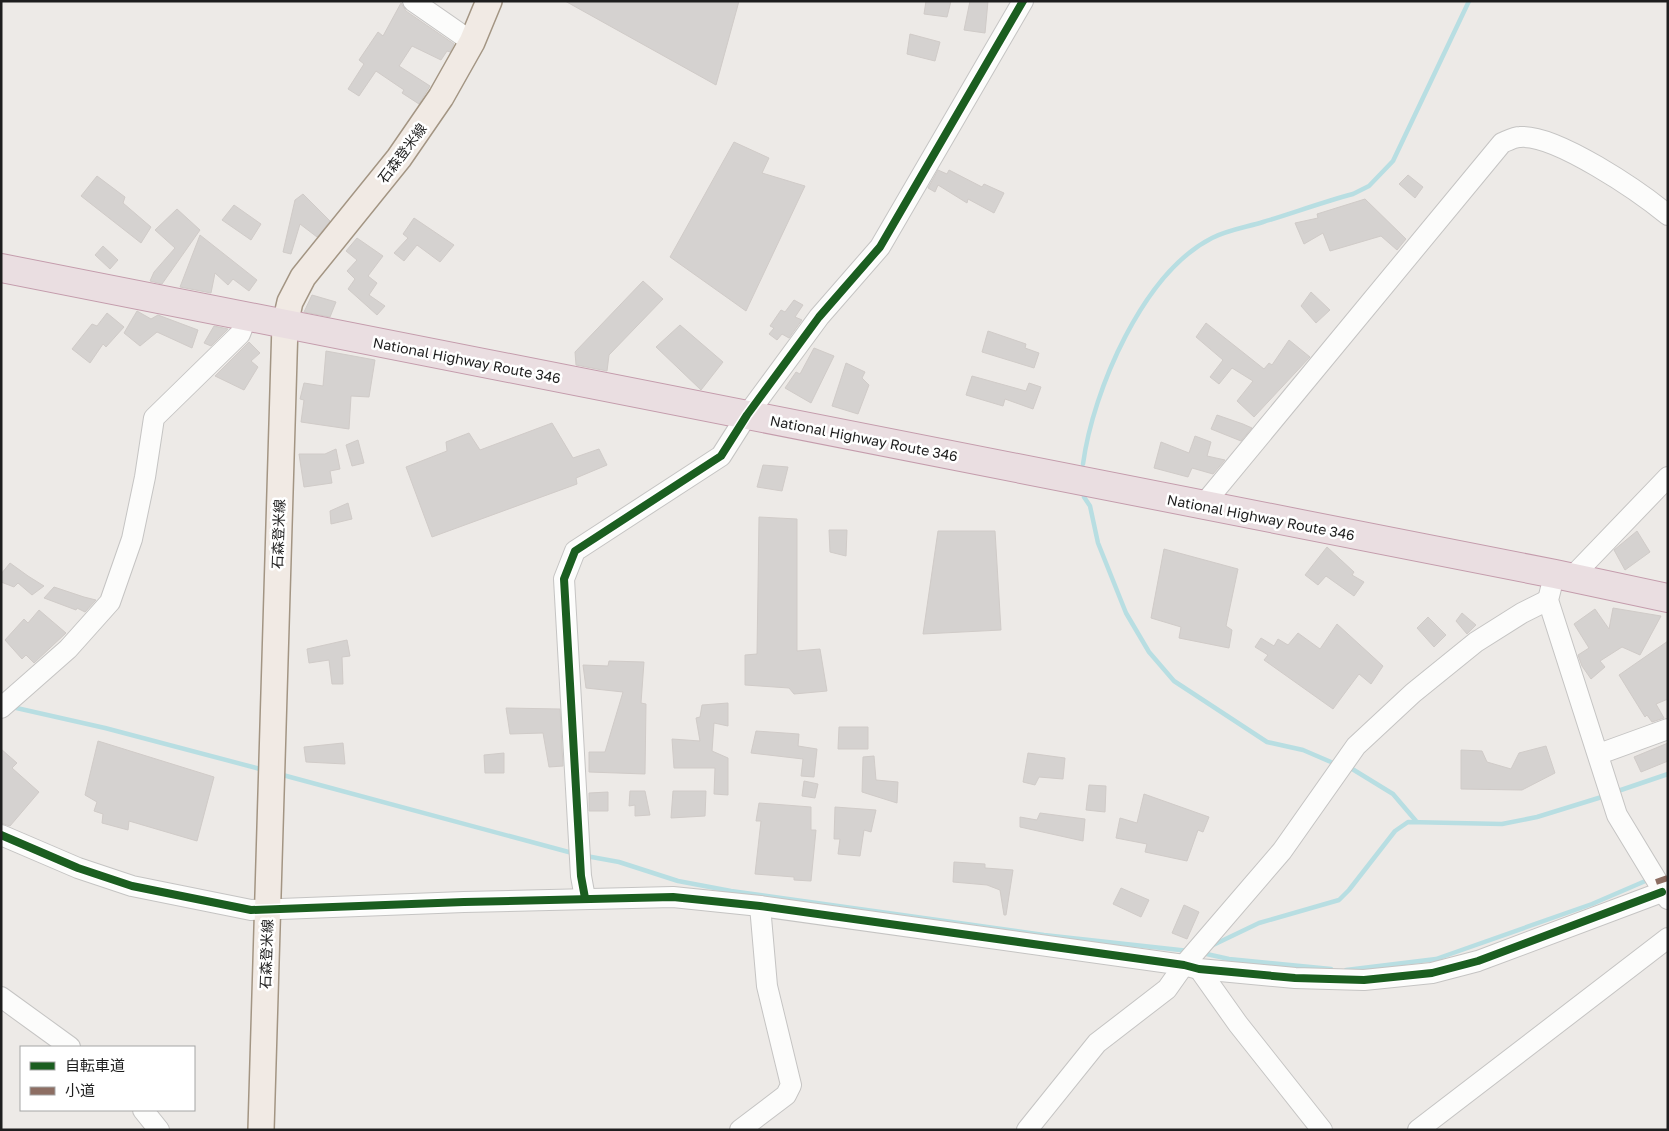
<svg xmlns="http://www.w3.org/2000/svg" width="1669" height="1131" viewBox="0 0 1669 1131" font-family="'Golos Text','Noto Sans JP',sans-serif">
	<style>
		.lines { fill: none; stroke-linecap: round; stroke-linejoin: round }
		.stream { stroke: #b8dee2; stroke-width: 4.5 }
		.building { fill: #d5d2d0; stroke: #d0cbc8 }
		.minor-casing { stroke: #c5c4c3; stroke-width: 22 }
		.major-casing { stroke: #a39583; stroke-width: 28 }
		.highway-casing { stroke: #c49cac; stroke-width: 30 }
		.minor { stroke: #fcfcfb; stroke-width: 20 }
		.major { stroke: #f1eae4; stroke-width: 25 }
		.highway { stroke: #eadee1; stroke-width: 28 }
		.quiet { stroke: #8d6e63; stroke-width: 6; stroke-dasharray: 12 6; stroke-linecap: butt }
		.cycleway-casing { stroke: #fff; stroke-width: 11 }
		.cycleway { stroke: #1b5e20; stroke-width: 8 }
		.labels { text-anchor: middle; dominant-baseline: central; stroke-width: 5; stroke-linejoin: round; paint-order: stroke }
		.street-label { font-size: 14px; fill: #1e1e1e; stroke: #fff }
	</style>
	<rect width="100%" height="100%" fill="#edeae7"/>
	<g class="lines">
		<!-- stream -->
		<g class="stream">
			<path d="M1083,464C1093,390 1143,273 1212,238C1227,230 1247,227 1263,222C1293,213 1323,202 1353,194L1369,186L1393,161L1469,1"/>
			<polyline points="1084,497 1090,506 1098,543 1126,613 1149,652 1174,681 1267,742 1303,750 1331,762"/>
			<polyline points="12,707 105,728 264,770"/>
			<polyline points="1349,767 1393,794 1416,821"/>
			<polyline points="279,774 576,854"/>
			<polyline points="1615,792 1668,774"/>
			<polyline points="586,856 619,862 678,881 731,891 1044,935 1189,951"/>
			<polyline points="1211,946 1259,923 1339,900 1349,890 1395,831 1408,822 1502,824 1537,817 1605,796"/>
			<polyline points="1202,953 1229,959 1331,969"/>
			<polyline points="1346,970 1436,959 1592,904 1650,879"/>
		</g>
	</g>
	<!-- building -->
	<g class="building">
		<polygon points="565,1 739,1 716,85"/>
		<polygon points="926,1 951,1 947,17 924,14"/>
		<polygon points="970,1 988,1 985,33 964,30"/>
		<polygon points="401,3 406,11 454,44 450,52 447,51 441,60 412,46 399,66 430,86 419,104 402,93 404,90 376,71 359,96 348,89 364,64 359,60 378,32 383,36"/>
		<polygon points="910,34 940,42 935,61 907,54"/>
		<polygon points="734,142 769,158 762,173 805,186 746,311 670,257"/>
		<polygon points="938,170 947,174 949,170 982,187 984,184 1004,193 994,213 968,199 967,203 938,185 935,192 928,188"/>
		<polygon points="1408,175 1423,187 1415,198 1399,184"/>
		<polygon points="97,176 125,197 123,203 151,227 141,243 81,196"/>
		<polygon points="303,194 330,221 317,237 300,224 291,254 283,252 295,200"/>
		<polygon points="1365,199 1406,239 1397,250 1381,236 1330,251 1323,233 1304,244 1295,223 1318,218 1317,214"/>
		<polygon points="234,205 261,224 251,240 222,220"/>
		<polygon points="177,209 200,230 162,284 150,281 154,272 175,248 155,230"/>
		<polygon points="414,218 454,245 440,262 417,245 404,261 394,253 408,238 403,234"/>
		<polygon points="200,235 257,280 249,291 233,279 228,285 215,273 211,293 180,287"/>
		<polygon points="357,238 383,256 368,276 377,283 369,295 385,306 377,315 348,289 355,279 347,271 357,260 346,251"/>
		<polygon points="103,246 118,260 110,269 95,255"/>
		<polygon points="643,281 663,299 609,355 607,371 576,365 575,352"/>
		<polygon points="1311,292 1330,310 1316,323 1301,306"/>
		<polygon points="312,295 336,302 330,317 304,312"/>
		<polygon points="794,300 803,305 795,317 802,320 789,338 782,334 777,340 769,334 774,328 770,326 781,310 785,312"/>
		<polygon points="137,311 151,319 158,315 198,330 192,348 157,332 140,346 124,333"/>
		<polygon points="107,313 124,327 106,347 103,344 90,363 72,349 92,324 97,326"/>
		<polygon points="1206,323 1264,369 1269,363 1272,365 1289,340 1310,357 1254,417 1237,401 1253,381 1232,368 1219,384 1210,377 1223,360 1196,337"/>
		<polygon points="680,325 723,362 701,390 656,347"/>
		<polygon points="214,326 228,329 211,346 204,343"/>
		<polygon points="988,331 1026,344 1025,348 1039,353 1034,368 982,352"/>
		<polygon points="249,342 260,353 251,361 258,367 244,390 215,376"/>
		<polygon points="814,348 834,356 811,403 785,388 796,372 800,374"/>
		<polygon points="326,351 375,360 369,397 351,396 349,429 301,422 304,400 300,399 304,383 323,386"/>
		<polygon points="846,363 865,372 862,378 869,385 858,414 832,406"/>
		<polygon points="972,376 1026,391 1029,383 1041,387 1033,409 1005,399 1003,406 966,395"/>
		<polygon points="1217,415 1243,424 1252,428 1241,441 1211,429"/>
		<polygon points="552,423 573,458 599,449 607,465 576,478 577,484 432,537 406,467 447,451 446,442 469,433 480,450"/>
		<polygon points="1195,436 1211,442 1207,456 1225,460 1213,474 1192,468 1188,477 1154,468 1161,442 1189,453"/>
		<polygon points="358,440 364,463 352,466 346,445"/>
		<polygon points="336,449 340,469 330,471 332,483 304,487 299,454 325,454"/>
		<polygon points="763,465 788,467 782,491 757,487"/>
		<polygon points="348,503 352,519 331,524 330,511"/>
		<polygon points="759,517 797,519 797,651 820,649 827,691 794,694 789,688 745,685 745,655 757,654"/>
		<polygon points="829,530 847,530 846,556 830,552"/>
		<polygon points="938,531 995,531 1001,630 923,634"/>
		<polygon points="1637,531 1650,552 1625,570 1614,550"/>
		<polygon points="1327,547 1354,572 1352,575 1364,582 1354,596 1326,576 1318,585 1305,575"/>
		<polygon points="1164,549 1238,569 1226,626 1232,630 1229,648 1179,638 1181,627 1151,618"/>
		<polygon points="10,563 28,576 44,586 32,595 18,583 14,587 1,582 1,574"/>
		<polygon points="54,587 84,597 96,600 85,612 77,608 76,610 44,598"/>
		<polygon points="1613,608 1661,616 1640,655 1622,647 1600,661 1605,667 1591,679 1582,666 1578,655 1589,648 1574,624 1595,609 1609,629"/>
		<polygon points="39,610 66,633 34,663 26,655 22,659 5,640 24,619 28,623"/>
		<polygon points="1462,613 1476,625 1467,634 1456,621"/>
		<polygon points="1428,617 1446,635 1434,647 1417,628"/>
		<polygon points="1337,624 1383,666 1371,684 1359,674 1333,709 1264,660 1268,655 1255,647 1261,638 1274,646 1278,639 1288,645 1298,633 1320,649"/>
		<polygon points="347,640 350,656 342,657 343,684 332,684 329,660 309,663 307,649"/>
		<polygon points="1668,641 1668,699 1656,704 1664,718 1652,722 1647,715 1645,717 1619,675"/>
		<polygon points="609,661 644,662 641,703 646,704 645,774 589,772 589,752 605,752 623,692 586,688 583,665 608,666"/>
		<polygon points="728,703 728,726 714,723 712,751 728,758 728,795 714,794 715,768 674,768 672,739 700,741 696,718 700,717 702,705"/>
		<polygon points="506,708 560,709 563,766 549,767 543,733 510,734"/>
		<polygon points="839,727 868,727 868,749 838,749"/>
		<polygon points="756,731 799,734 798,746 817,749 814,777 801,776 803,759 751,753"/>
		<polygon points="98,741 214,777 197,841 129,821 128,830 102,823 103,814 94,811 97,802 85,795"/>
		<polygon points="343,743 345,764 306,762 304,747"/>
		<polygon points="1668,743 1668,761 1641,772 1634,757"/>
		<polygon points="1546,746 1555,773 1522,790 1461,789 1461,750 1482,751 1487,762 1511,769 1519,753"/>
		<polygon points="1,749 17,763 12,768 39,792 10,826 1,823"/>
		<polygon points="504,753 504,773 485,773 484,755"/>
		<polygon points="1028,753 1065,758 1063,779 1039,777 1035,785 1023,782"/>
		<polygon points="874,756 876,780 898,782 897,803 862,792 863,757"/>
		<polygon points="804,781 818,784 815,798 802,796"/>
		<polygon points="1089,785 1106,786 1105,812 1086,810"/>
		<polygon points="630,791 645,791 650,815 635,816 635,805 629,806"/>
		<polygon points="673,791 706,791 705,816 671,818"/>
		<polygon points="608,792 608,811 589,811 589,793"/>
		<polygon points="1144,794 1209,817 1203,832 1198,830 1187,861 1145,852 1147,844 1116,838 1120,818 1137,823"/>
		<polygon points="759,803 811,807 811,830 816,830 811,881 794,880 794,877 755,874 761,821 756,821"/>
		<polygon points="835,807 876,810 871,832 864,830 860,856 838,854 840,839 834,839"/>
		<polygon points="1040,813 1085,819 1083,841 1020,827 1020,817 1037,820"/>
		<polygon points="954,862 985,864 985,868 1013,870 1006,915 1004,915 1000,890 987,885 953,882"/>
		<polygon points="1121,888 1149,900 1141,917 1113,904"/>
		<polygon points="1184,905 1199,912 1187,939 1172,933"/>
	</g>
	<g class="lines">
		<!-- minor casing -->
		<g class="minor-casing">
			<g id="minor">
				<polyline points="413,1 472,42"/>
				<path d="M1203,505L1502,143C1507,141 1514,137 1520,137C1556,134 1640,192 1668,215"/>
				<polyline points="1571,578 1668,477"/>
				<polyline points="1551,588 1548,600 1617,815 1668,899"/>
				<polyline points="1,708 68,649 110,602 132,539 145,477 154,418 240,334 247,316"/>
				<polyline points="1599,754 1668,729"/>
				<polyline points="1,835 78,868 132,886 251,910 464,902 673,897 760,906 1184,965 1199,969 1295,978 1364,980 1432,973 1478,961 1662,892"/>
				<polyline points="585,898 581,876 564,579 575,551 721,456 747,415 819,317 880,247 1023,1"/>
				<polyline points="1199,969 1238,1024 1322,1130"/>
				<polyline points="1,997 70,1047"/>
				<polyline points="143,1110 159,1130"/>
				<polyline points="740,1130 786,1095 791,1085 767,986 760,906"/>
				<polyline points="1027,1130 1097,1043 1167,989 1184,965 1282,851 1356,746 1413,693 1476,642 1522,613 1548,600"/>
				<polyline points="1418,1130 1668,938"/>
			</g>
		</g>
		<!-- major casing -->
		<g class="major-casing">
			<polyline id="major" points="261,1130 285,324 290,302 303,277 399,158 441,97 472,42 489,1"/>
		</g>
		<!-- highway casing -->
		<g class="highway-casing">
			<polyline id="highway" points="1,268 1555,574 1668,598"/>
		</g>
		<!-- minor -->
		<use href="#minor" class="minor"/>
		<!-- major -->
		<use href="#major" class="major"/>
		<!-- highway -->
		<use href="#highway" class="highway"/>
		<!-- quiet -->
		<polyline class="quiet" points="1656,882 1668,878"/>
		<!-- cycleway casing -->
		<g class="cycleway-casing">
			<g id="cycleway">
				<polyline points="1,835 78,868 132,886 251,910 464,902 673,897 760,906 1184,965 1199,969 1295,978 1364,980 1432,973 1478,961 1662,892"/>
				<polyline points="585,898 581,876 564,579 575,551 721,456 747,415 819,317 880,247 1023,1"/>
			</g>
		</g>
		<!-- cycleway -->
		<use href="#cycleway" class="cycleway"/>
	</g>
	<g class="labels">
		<!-- street labels -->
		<g class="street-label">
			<text transform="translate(402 153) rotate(-53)">石森登米線</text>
			<text transform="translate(467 360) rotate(11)">National Highway Route 346</text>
			<text transform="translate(864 438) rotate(11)">National Highway Route 346</text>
			<text transform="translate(1261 517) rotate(11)">National Highway Route 346</text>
			<text transform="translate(278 534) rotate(-88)">石森登米線</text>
			<text transform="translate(266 954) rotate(-88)">石森登米線</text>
		</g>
	</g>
	<!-- border -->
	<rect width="1669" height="1131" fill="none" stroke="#1e1e1e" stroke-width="5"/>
	<!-- legend -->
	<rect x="20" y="1046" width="175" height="65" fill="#ffffff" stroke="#a5a5a5"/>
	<rect x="30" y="1062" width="25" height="8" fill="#1b5e20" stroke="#a5a5a5"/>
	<text x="65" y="1071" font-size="15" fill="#1e1e1e">自転車道</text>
	<rect x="30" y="1087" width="25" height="8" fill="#8d6e63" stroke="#a5a5a5"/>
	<text x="65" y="1096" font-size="15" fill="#1e1e1e">小道</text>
</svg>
